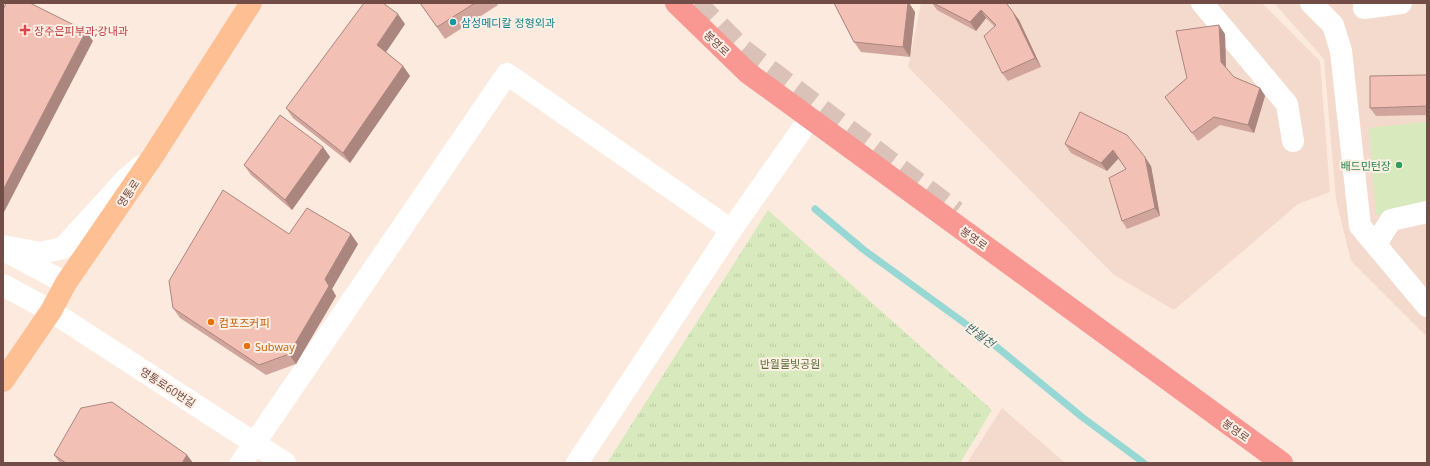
<svg xmlns="http://www.w3.org/2000/svg" width="1430" height="466" viewBox="0 0 1430 466" font-family="'Open Sans','Noto Sans KR',sans-serif">
	<style>
		.residential { fill: #f4dacc }
		.park { fill: url(#park-tufts) }
		.pitch { fill: #d8eabd }
		.lines { fill: none; stroke-linecap: round; stroke-linejoin: round }
		.stream { stroke: #98d8d4; stroke-width: 7 }
		.highway-tunnel { stroke: #dac2b8; stroke-width: 22; stroke-dasharray: 22 11; stroke-linecap: butt }
		.minor { stroke: #fff; stroke-width: 22 }
		.major { stroke: #febf93; stroke-width: 22 }
		.highway { stroke: #f99792; stroke-width: 22 }
		.wall { fill: #d1a59c }
		.shaded-wall { fill: #aa867f }
		.building { fill: #f3c0b5; stroke: #aa867f }
		.culture-dot { fill: #0f9aa8; stroke: #ffefe4; stroke-width: 1.5 }
		.health-dot { fill: #e0444e; stroke: #ffefe4; stroke-width: 1.5 }
		.leisure-dot { fill: #2e9e5b; stroke: #ffefe4; stroke-width: 1.5 }
		.food-dot { fill: #e8710a; stroke: #ffefe4; stroke-width: 1.5 }
		.labels { text-anchor: middle; dominant-baseline: central; stroke-width: 4; stroke-linejoin: round; paint-order: stroke }
		.culture-label { font-size: 11px; fill: #0d838f; stroke: #ffefe4; text-anchor: start }
		.health-label { font-size: 11px; fill: #be3a42; stroke: #ffefe4; text-anchor: start }
		.street-label { font-size: 11px; fill: #724c46; stroke: #ffefe4 }
		.leisure-label { font-size: 11px; fill: #27864d; stroke: #ffefe4; text-anchor: end }
		.food-label { font-size: 11px; fill: #c56008; stroke: #ffefe4; text-anchor: start }
		.park-label { font-size: 11px; fill: #58733c; stroke: #ffefe4 }
		.water-label { font-size: 12px; font-style: italic; fill: #377270; stroke: #ffefe4 }
	</style>
	<defs>
		<pattern id="park-tufts" width="24" height="20" patternUnits="userSpaceOnUse"><rect width="24" height="20" fill="#d8eabd"/><path d="M3 7l-1-3M5 7V3M7 7l1-3M15 17l-1-3M17 17v-4M19 17l1-3" fill="none" stroke="#bdcaa4"/></pattern>
	</defs>
	<rect width="100%" height="100%" fill="#fdeade"/>
	<!-- residential -->
	<g class="residential">
		<polygon points="921,3 1262,3 1320,61 1330,192 1298,204 1174,310 1114,275 908,67"/>
		<polygon points="1274,3 1427,3 1427,337 1351,261 1336,200 1324,59"/>
		<polygon points="1002,408 1065,463 967,463"/>
	</g>
	<!-- park -->
	<polygon class="park" points="768,210 992,410 960,463 607,463"/>
	<!-- pitch -->
	<polygon class="pitch" points="1427,122 1427,202 1376,215 1369,128"/>
	<g class="lines">
		<!-- stream -->
		<polyline class="stream" points="815,209 864,250 992,343 1082,417 1144,463"/>
		<!-- highway-tunnel -->
		<polyline class="highway-tunnel" points="696,3 743,50 956,212"/>
		<!-- minor -->
		<g class="minor">
			<polyline points="1202,3 1287,104 1293,141"/>
			<polyline points="1311,3 1333,25 1341,51 1360,226 1427,306"/>
			<polyline points="1364,3 1364,8 1401,3"/>
			<polyline points="1376,244 1391,220 1427,212"/>
			<polyline points="3,246 40,253 63,248 127,178 141,166"/>
			<polyline points="11,254 66,283"/>
			<polyline points="3,285 51,311 285,463"/>
			<polyline points="241,463 507,74 731,230"/>
			<polyline points="577,463 731,230 810,118"/>
		</g>
		<!-- major -->
		<polyline class="major" points="3,381 51,311 66,283 153,156 251,3"/>
		<!-- highway -->
		<polyline class="highway" points="676,3 748,73 1282,463"/>
	</g>
	<!-- wall -->
	<g class="wall">
		<polygon points="420,3 497,3 498,5 445,39"/>
		<polygon points="834,3 909,3 915,12 910,57 861,52 854,42"/>
		<polygon points="932,3 1006,3 1019,20 1041,67 1008,81 1002,73 995,27 986,18 976,31 937,10"/>
		<polygon points="405,24 386,52 403,66 410,76 350,163 293,118 286,108"/>
		<polygon points="1225,34 1226,68 1234,77 1260,88 1265,96 1254,133 1220,125 1198,141 1165,97 1187,78"/>
		<polygon points="1427,75 1427,115 1376,116 1370,108"/>
		<polygon points="1065,144 1151,166 1160,216 1127,229 1122,221 1126,169 1118,158 1107,171 1071,153"/>
		<polygon points="323,147 330,157 292,210 251,175 244,165"/>
		<polygon points="289,234 358,244 332,289 336,296 296,364 266,375 180,318 173,308"/>
		<polygon points="54,455 187,455 193,463 60,463"/>
	</g>
	<!-- shaded-wall -->
	<g class="shaded-wall">
		<polygon points="908,3 909,3 915,12 910,57 903,47"/>
		<polygon points="981,10 986,18 976,31 970,22"/>
		<polygon points="1013,12 1019,20 1041,67 1035,58"/>
		<polygon points="398,14 405,24 384,55 377,45"/>
		<polygon points="1219,25 1225,34 1226,70 1221,62"/>
		<polygon points="86,31 93,41 3,214 3,190"/>
		<polygon points="403,66 410,76 350,163 343,153"/>
		<polygon points="1260,88 1265,96 1254,133 1248,125"/>
		<polygon points="323,147 330,157 292,210 285,200"/>
		<polygon points="1113,150 1119,158 1107,171 1101,163"/>
		<polygon points="1145,157 1151,166 1160,216 1155,208"/>
		<polygon points="351,234 358,244 332,289 336,296 296,364 289,354 325,279"/>
		<polygon points="187,455 193,463 182,463"/>
	</g>
	<!-- building -->
	<g class="building">
		<polygon points="6,3 30,3 86,31 3,190 3,10"/>
		<polygon points="364,3 383,3 398,14 377,45 403,66 343,153 286,108"/>
		<polygon points="420,3 475,3 437,27"/>
		<polygon points="834,3 908,3 903,47 854,42"/>
		<polygon points="933,3 1006,3 1013,12 1035,58 1002,73 984,36 996,25 981,10 970,22"/>
		<polygon points="1219,25 1221,62 1234,77 1260,88 1248,125 1214,117 1192,133 1165,97 1187,78 1176,31"/>
		<polygon points="1427,75 1427,106 1370,108 1370,76"/>
		<polygon points="1080,112 1127,135 1145,157 1155,208 1122,221 1109,178 1126,169 1113,150 1101,163 1065,144"/>
		<polygon points="280,115 323,147 285,200 244,165"/>
		<polygon points="223,190 289,234 307,208 351,234 325,279 329,286 289,354 259,365 173,308 169,281"/>
		<polygon points="112,402 187,455 182,463 66,463 54,455 81,408"/>
	</g>
	<!-- markers -->
	<circle class="culture-dot" cx="453" cy="22" r="4"/>
	<path class="health-dot" d="M23 24h4v4h4v4h-4v4h-4v-4h-4v-4h4z"/>
	<circle class="leisure-dot" cx="1399" cy="165" r="4"/>
	<g class="food-dot">
		<circle cx="211" cy="322" r="4"/>
		<circle cx="247" cy="346" r="4"/>
	</g>
	<g class="labels">
		<!-- culture labels -->
		<g class="culture-label">
			<text x="461" y="22">삼성메디칼 정형외과</text>
		</g>
		<!-- health labels -->
		<g class="health-label">
			<text x="34" y="30">장주은피부과;강내과</text>
		</g>
		<!-- street labels -->
		<g class="street-label">
			<text transform="translate(717 43) rotate(44)">봉영로</text>
			<text transform="translate(128 193) rotate(-56)">영통로</text>
			<text transform="translate(974 238) rotate(36)">봉영로</text>
			<text transform="translate(168 387) rotate(33)">영통로60번길</text>
			<text transform="translate(1236 430) rotate(36)">봉영로</text>
		</g>
		<!-- leisure labels -->
		<g class="leisure-label">
			<text x="1391" y="165">배드민턴장</text>
		</g>
		<!-- food labels -->
		<g class="food-label">
			<text x="219" y="322">컴포즈커피</text>
			<text x="255" y="346">Subway</text>
		</g>
		<!-- park labels -->
		<g class="park-label">
			<text x="790" y="363">반월물빛공원</text>
		</g>
		<!-- water labels -->
		<g class="water-label">
			<text transform="translate(980 335) rotate(37)">반월천</text>
		</g>
	</g>
	<!-- border -->
	<rect width="1430" height="466" fill="none" stroke="#724c46" stroke-width="8"/>
</svg>
